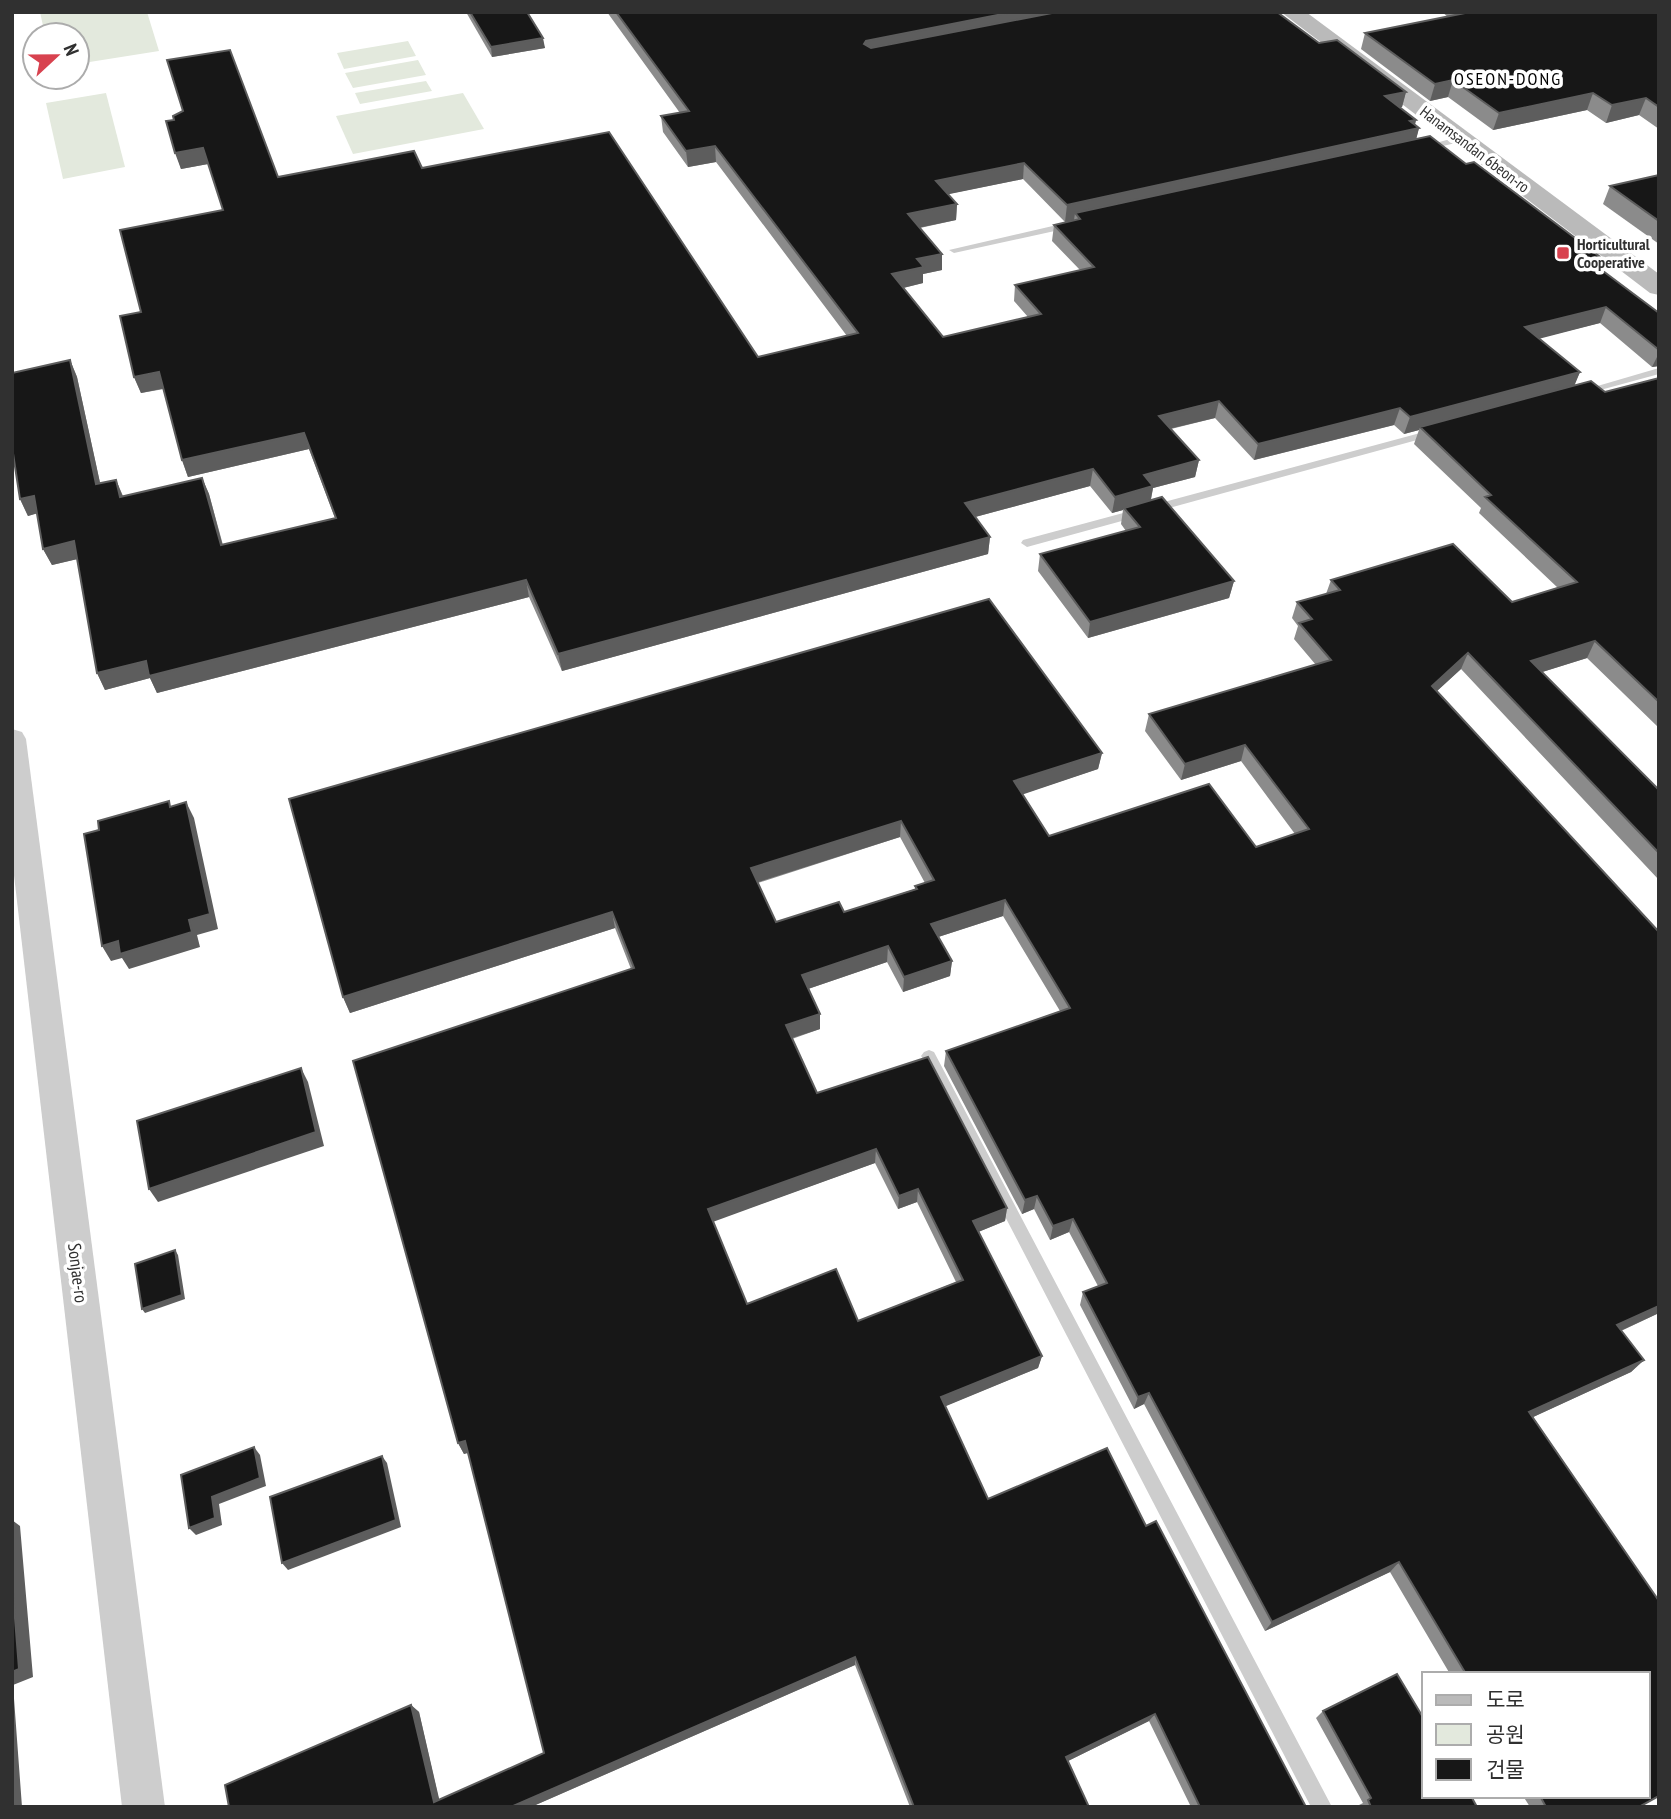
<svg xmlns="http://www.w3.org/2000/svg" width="1671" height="1819" viewBox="0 0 1671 1819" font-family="'PT Sans Narrow','Noto Sans KR',sans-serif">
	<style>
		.green { fill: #e3e9dd }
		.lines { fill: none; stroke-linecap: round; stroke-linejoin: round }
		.lane { fill: #cdcdcd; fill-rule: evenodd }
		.street { fill: #cdcdcd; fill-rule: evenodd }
		.secondary { fill: #bababa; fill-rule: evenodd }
		.wall { fill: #8b8b8b; fill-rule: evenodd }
		.shaded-wall { fill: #5d5d5d }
		.building { fill: #171717; stroke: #5d5d5d; stroke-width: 2; fill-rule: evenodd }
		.poi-dot { fill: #d8424f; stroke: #fff; stroke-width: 2.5 }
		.labels { text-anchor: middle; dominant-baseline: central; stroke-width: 7; stroke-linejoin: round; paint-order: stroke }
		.far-street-label { font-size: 16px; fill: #303030; stroke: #fff }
		.far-poi-label { font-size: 16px; font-weight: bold; fill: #303030; stroke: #fff; text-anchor: start }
		.far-quarter-label { font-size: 18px; letter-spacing: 2px; fill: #000; stroke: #fff }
		.street-label { font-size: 18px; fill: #303030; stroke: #fff }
	</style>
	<rect width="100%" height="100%" fill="#fff"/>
	<!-- green -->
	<g class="green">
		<polygon points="40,12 147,12 159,51 77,64 77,35 45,35"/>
		<polygon points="408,41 416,56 344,69 337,53"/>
		<polygon points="418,60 426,75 353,88 345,73"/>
		<polygon points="426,81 432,91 360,104 355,93"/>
		<polygon points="106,93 125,167 63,179 46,103"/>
		<polygon points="463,93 484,129 353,154 336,116"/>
	</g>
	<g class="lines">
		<!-- lane -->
		<g class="lane">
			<polygon points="1461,136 1465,139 1464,141 1422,151 1418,148"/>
			<polygon points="1070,222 1073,223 1073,227 954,253 949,250"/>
			<polygon points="1659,368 1659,374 1582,395 1577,392"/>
			<polygon points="1435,429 1440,432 1439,434 1027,547 1021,543 1023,540"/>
			<polygon points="929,1050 934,1052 1332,1807 1311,1807 924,1060 921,1056 924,1052"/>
		</g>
		<!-- street -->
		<polygon class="street" points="12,729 22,732 26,739 165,1807 122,1807 12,858"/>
		<!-- secondary -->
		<polygon class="secondary" points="1281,12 1306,12 1659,274 1659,295 1650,293"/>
	</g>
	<!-- wall -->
	<g class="wall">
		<polygon points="466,12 527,12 545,48 492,57"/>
		<path d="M607,12H1277L1319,43L1337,40L1406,92L1402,107L1400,108L1416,120L1415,124L1419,128L1416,139L1430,136L1466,164L1474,162L1599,256L1595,265L1659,313V366L1652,367L1600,323L1539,338L1580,372L1574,385L1591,381L1605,392L1659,378V728L1587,658L1542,672L1659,790V880L1461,669L1437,691L1659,932V1313L1621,1331L1644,1360L1631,1372L1533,1417L1659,1601V1796L1639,1807H1530L1523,1796H1648V1674H1450L1390,1572L1265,1631L1144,1404L1134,1409L1080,1305L1083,1292L1098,1286L1069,1232L1050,1240L1034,1209L1022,1214L944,1066L946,1051L1060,1011L1003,916L938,937L952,961L950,976L903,992L887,962L808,989L820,1014V1029L792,1039L817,1093L928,1057L1007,1208L1005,1221L978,1232L1042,1356L1038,1368L945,1406L988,1499L1107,1448L1146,1526L1156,1521L1306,1807H1191L1149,1721L1068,1761L1089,1807H910L855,1665L531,1807H229L225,1785L411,1705L419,1712L439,1800L544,1753L468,1453L464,1454L458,1443L353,1061L631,969L615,928L350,1013L343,997L289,799L989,599L1102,753L1098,769L1022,794L1049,836L1209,784L1256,847L1295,834L1241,761L1181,780L1145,731L1149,714L1316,665L1294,639L1298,626L1292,618L1297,602L1326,594L1331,580L1453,544L1512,602L1558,588L1479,513L1481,508L1414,444L1419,430L1404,434L1394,425L1254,460L1215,418L1171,429L1199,460L1195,477L1153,488L1151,500L1162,497L1234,581L1229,598L1088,638L1038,571L1040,554L1126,531L1121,524L1123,510L1112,513L1090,486L975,517L990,537L988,554L562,671L529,597L157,693L150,678L105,690L97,673L77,559L52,565L43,549L37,513L28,516L20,499L12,447V373L70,360L77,377L100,483L116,480L123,496L202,478L209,494L223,545L335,518L309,449L188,477L182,460L164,389L141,393L134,377L120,316L141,312L120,230L223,210L208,164L181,169L166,121L174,120L173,116L183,111L167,60L230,50L278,177L414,151L422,168L609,132L758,357L847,336L716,162L688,167L663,132L661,116L680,113ZM1023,179L1065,222L1074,220L1054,225L1052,241L1080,270L1015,285L1014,301L1028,317L943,337L903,288L923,283V274L942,270V254L920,228L956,220L957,204L948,194ZM900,837L925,883L915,886V889L844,912L839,902L776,922L758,883ZM875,1163L898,1209L917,1202L956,1282L858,1321L836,1269L747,1304L713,1221Z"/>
		<polygon points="1442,12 1659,12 1659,129 1639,115 1606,123 1587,110 1493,130 1448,97 1430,101 1361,49 1365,33 1448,17"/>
		<polygon points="1659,175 1659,244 1603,204 1610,186"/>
		<polygon points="1323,1711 1477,1807 1360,1807 1359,1805 1363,1803 1316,1718"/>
	</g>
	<!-- shaded-wall -->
	<g class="shaded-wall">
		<polygon points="1013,12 1088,12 863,60 864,44 866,41"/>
		<polygon points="543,38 545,48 492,57 491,47"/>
		<polygon points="1453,80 1448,97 1430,101 1435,84"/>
		<polygon points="1406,92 1402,107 1381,112 1385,96"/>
		<polygon points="1593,93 1587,110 1493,130 1499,113"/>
		<polygon points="1646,98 1639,115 1606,123 1612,105"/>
		<polygon points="1416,120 1414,129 1419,128 1415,144 1075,213 1074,220 1065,222 1067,205"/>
		<polygon points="715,146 716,162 688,167 686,151"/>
		<polygon points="203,148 208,164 181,169 175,153"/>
		<polygon points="1024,163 1023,179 935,197 936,181"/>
		<polygon points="957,204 956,220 908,230 908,214"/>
		<polygon points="942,254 942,270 923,274 923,283 891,291 892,274 917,259"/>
		<polygon points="1599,256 1592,272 1587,259"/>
		<polygon points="1606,307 1600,323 1519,344 1525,327"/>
		<polygon points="1659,353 1659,366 1652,367"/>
		<polygon points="70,360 77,377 104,501 96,484"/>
		<polygon points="159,372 166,388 141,393 134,377"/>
		<polygon points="1580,372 1573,389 1420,427 1419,430 1404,434 1410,417"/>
		<polygon points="1219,401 1215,418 1156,432 1159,416"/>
		<polygon points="1400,408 1394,425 1254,460 1258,444"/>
		<polygon points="304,433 309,449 188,477 182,460"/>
		<polygon points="1199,460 1195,477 1153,488 1150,503 1124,508 1123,510 1112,513 1115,497 1144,475"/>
		<polygon points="1093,469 1090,486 964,520 965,503"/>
		<polygon points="202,478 209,494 227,562 221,545"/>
		<polygon points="116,480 123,497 120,497"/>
		<polygon points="34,496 42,512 28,516 20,499"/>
		<polygon points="990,537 988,554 562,671 558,654"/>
		<polygon points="74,541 82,558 52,565 43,549"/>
		<polygon points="526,580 529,597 157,693 150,678 105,690 97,673 146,661"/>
		<polygon points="1234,581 1229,598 1088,638 1090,622"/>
		<polygon points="1595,641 1587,658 1523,678 1531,661"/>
		<polygon points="1468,653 1461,669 1425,702 1432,686"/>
		<polygon points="1245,745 1241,761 1181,780 1185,764"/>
		<polygon points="1102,753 1098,769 1012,798 1014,781"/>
		<polygon points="186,802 194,818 218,929 197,935 200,947 129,969 122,958 111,961 102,946 189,920"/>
		<polygon points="901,821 900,837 752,884 751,868"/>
		<polygon points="1005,900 1003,916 929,940 931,924"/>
		<polygon points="612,912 615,928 350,1013 343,997"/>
		<polygon points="888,946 887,962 802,991 802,975"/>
		<polygon points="952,961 950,976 903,992 904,977"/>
		<polygon points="820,1014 820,1029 786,1040 786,1025"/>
		<polygon points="301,1068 308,1082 324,1146 158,1202 149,1189"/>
		<polygon points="876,1149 875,1163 710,1223 708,1209"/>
		<polygon points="918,1189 917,1202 898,1209 899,1196"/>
		<polygon points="1037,1196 1034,1209 1022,1214 1025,1200"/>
		<polygon points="1007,1208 1005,1221 971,1235 973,1221"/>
		<polygon points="1073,1219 1069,1232 1050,1240 1053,1226"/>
		<polygon points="175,1250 178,1255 185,1299 145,1313 142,1309"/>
		<polygon points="1659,1306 1659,1313 1605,1338 1617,1325"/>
		<polygon points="1042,1356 1038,1368 939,1409 941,1397"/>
		<polygon points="1644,1360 1631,1372 1518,1424 1529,1412"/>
		<polygon points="1149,1393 1144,1404 1134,1409 1138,1397"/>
		<polygon points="465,1441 470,1452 464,1454 458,1443"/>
		<polygon points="254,1447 260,1455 266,1486 219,1504 222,1525 196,1535 189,1528 212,1497"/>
		<polygon points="382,1456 387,1463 401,1527 288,1570 282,1563"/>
		<polygon points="12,1520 20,1526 33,1677 13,1685 22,1807 12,1807"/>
		<polygon points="1399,1562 1390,1572 1265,1631 1272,1622"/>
		<polygon points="855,1657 855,1665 531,1807 511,1807"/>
		<polygon points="411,1705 419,1712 441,1807 434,1802"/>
		<polygon points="1155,1714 1149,1721 1062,1764 1066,1757"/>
	</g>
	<!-- building -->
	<g class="building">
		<polygon points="470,12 527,12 543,38 491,47"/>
		<polygon points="616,12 1013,12 866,41 864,44 871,48 1057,12 1277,12 1319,43 1337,40 1406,92 1385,96 1416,120 1410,121 1419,128 1067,205 1024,163 936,181 957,204 908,214 942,254 917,259 924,267 892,274 943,337 1041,314 1015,285 1094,267 1054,225 1080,219 1075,213 1430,136 1466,164 1474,162 1599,256 1587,259 1659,313 1659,350 1606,307 1525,327 1580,372 1410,417 1400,408 1258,444 1219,401 1159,416 1199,460 1144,475 1153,486 1115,497 1093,469 965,503 990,537 558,654 526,580 149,676 146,661 97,673 74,541 43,549 34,496 20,499 12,447 12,373 70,360 96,484 116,480 120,497 202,478 221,545 336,518 304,433 182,460 159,372 134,377 120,316 141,312 120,230 223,210 203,148 175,153 166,121 174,120 173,116 183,111 167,60 230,50 278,177 414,151 422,168 609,132 758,357 858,333 715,146 686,151 661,116 689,111"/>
		<polygon points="1470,12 1659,12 1659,107 1646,98 1612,105 1593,93 1499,113 1453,80 1435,84 1365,33"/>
		<polygon points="1659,175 1659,221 1610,186"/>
		<path d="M1659,378V702L1595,641L1531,661L1659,790V853L1468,653L1432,686L1659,932V1306L1617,1325L1644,1360L1529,1412L1659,1601V1796L1639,1807H1546L1540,1796H1648V1674H1466L1399,1562L1272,1622L1149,1393L1138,1397L1083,1292L1107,1283L1073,1219L1053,1226L1037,1196L1025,1200L946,1051L1070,1008L1005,900L931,924L952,961L904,977L888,946L802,975L820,1014L786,1025L817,1093L928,1057L1007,1208L973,1221L1042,1356L941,1397L988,1499L1107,1448L1146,1526L1156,1521L1306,1807H1200L1155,1714L1066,1757L1089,1807H914L855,1657L511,1807H229L225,1785L411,1705L434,1802L544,1753L465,1441L458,1443L353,1061L634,968L612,912L343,997L289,799L989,599L1102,753L1014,781L1049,836L1209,784L1256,847L1309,829L1245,745L1185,764L1149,714L1331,660L1299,623L1312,619L1297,602L1340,590L1331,580L1453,544L1512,602L1577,582L1485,497L1491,495L1420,427L1591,381L1605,392ZM901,821L934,880L915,886L917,889L844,912L839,902L776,922L751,868ZM876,1149L899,1196L918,1189L963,1280L858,1321L836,1269L747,1304L708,1209Z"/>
		<polygon points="1162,497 1234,581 1090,622 1040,554 1140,527 1124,508"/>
		<polygon points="169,801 170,807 186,802 210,914 189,920 192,932 120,954 118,941 102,946 84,834 99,830 98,821"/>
		<polygon points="301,1068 316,1132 149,1189 137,1121"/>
		<polygon points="175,1250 182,1295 142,1309 135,1264"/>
		<polygon points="254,1447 260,1478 212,1497 215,1518 189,1528 181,1475"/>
		<polygon points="382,1456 396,1520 282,1563 270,1497"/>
		<polygon points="12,1580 19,1669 12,1672"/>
		<polygon points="1397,1674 1424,1719 1424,1796 1471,1796 1477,1807 1371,1807 1368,1800 1371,1798 1323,1711"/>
	</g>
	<!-- markers -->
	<rect class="poi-dot" x="1556" y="246" width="14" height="14" rx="3.5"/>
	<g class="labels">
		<!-- far-street labels -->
		<g class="far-street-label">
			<text transform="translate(1475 149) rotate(37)">Hanamsandan 6beon-ro</text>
		</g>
		<!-- far-poi labels -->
		<g class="far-poi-label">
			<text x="1577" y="244">Horticultural<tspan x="1577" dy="18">Cooperative</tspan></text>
		</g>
		<!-- far-quarter labels -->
		<g class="far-quarter-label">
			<text x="1508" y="78">OSEON-DONG</text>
		</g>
		<!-- street labels -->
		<g class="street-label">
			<text transform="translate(78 1273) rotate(83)">Sonjae-ro</text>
		</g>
	</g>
	<!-- border -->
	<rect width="1671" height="1819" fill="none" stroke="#303030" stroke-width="28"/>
	<!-- legend -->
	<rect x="1422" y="1672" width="228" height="126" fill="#ffffff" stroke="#acacac" stroke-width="2"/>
	<rect x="1436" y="1695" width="35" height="10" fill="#bababa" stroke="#acacac" stroke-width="2"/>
	<text x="1486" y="1707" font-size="21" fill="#303030">도로</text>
	<rect x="1436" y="1724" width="35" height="21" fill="#e3e9dd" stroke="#acacac" stroke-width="2"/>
	<text x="1486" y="1742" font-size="21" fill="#303030">공원</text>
	<rect x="1436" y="1759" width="35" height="21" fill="#171717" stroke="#acacac" stroke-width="2"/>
	<text x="1486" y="1777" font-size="21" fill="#303030">건물</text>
	<!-- north arrow -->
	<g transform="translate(56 56) rotate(68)"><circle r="33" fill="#ffffff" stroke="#acacac" stroke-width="2"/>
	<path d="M0-5L12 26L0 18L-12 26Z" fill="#d8424f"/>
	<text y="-10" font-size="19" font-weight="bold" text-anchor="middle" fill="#303030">N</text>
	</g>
</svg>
